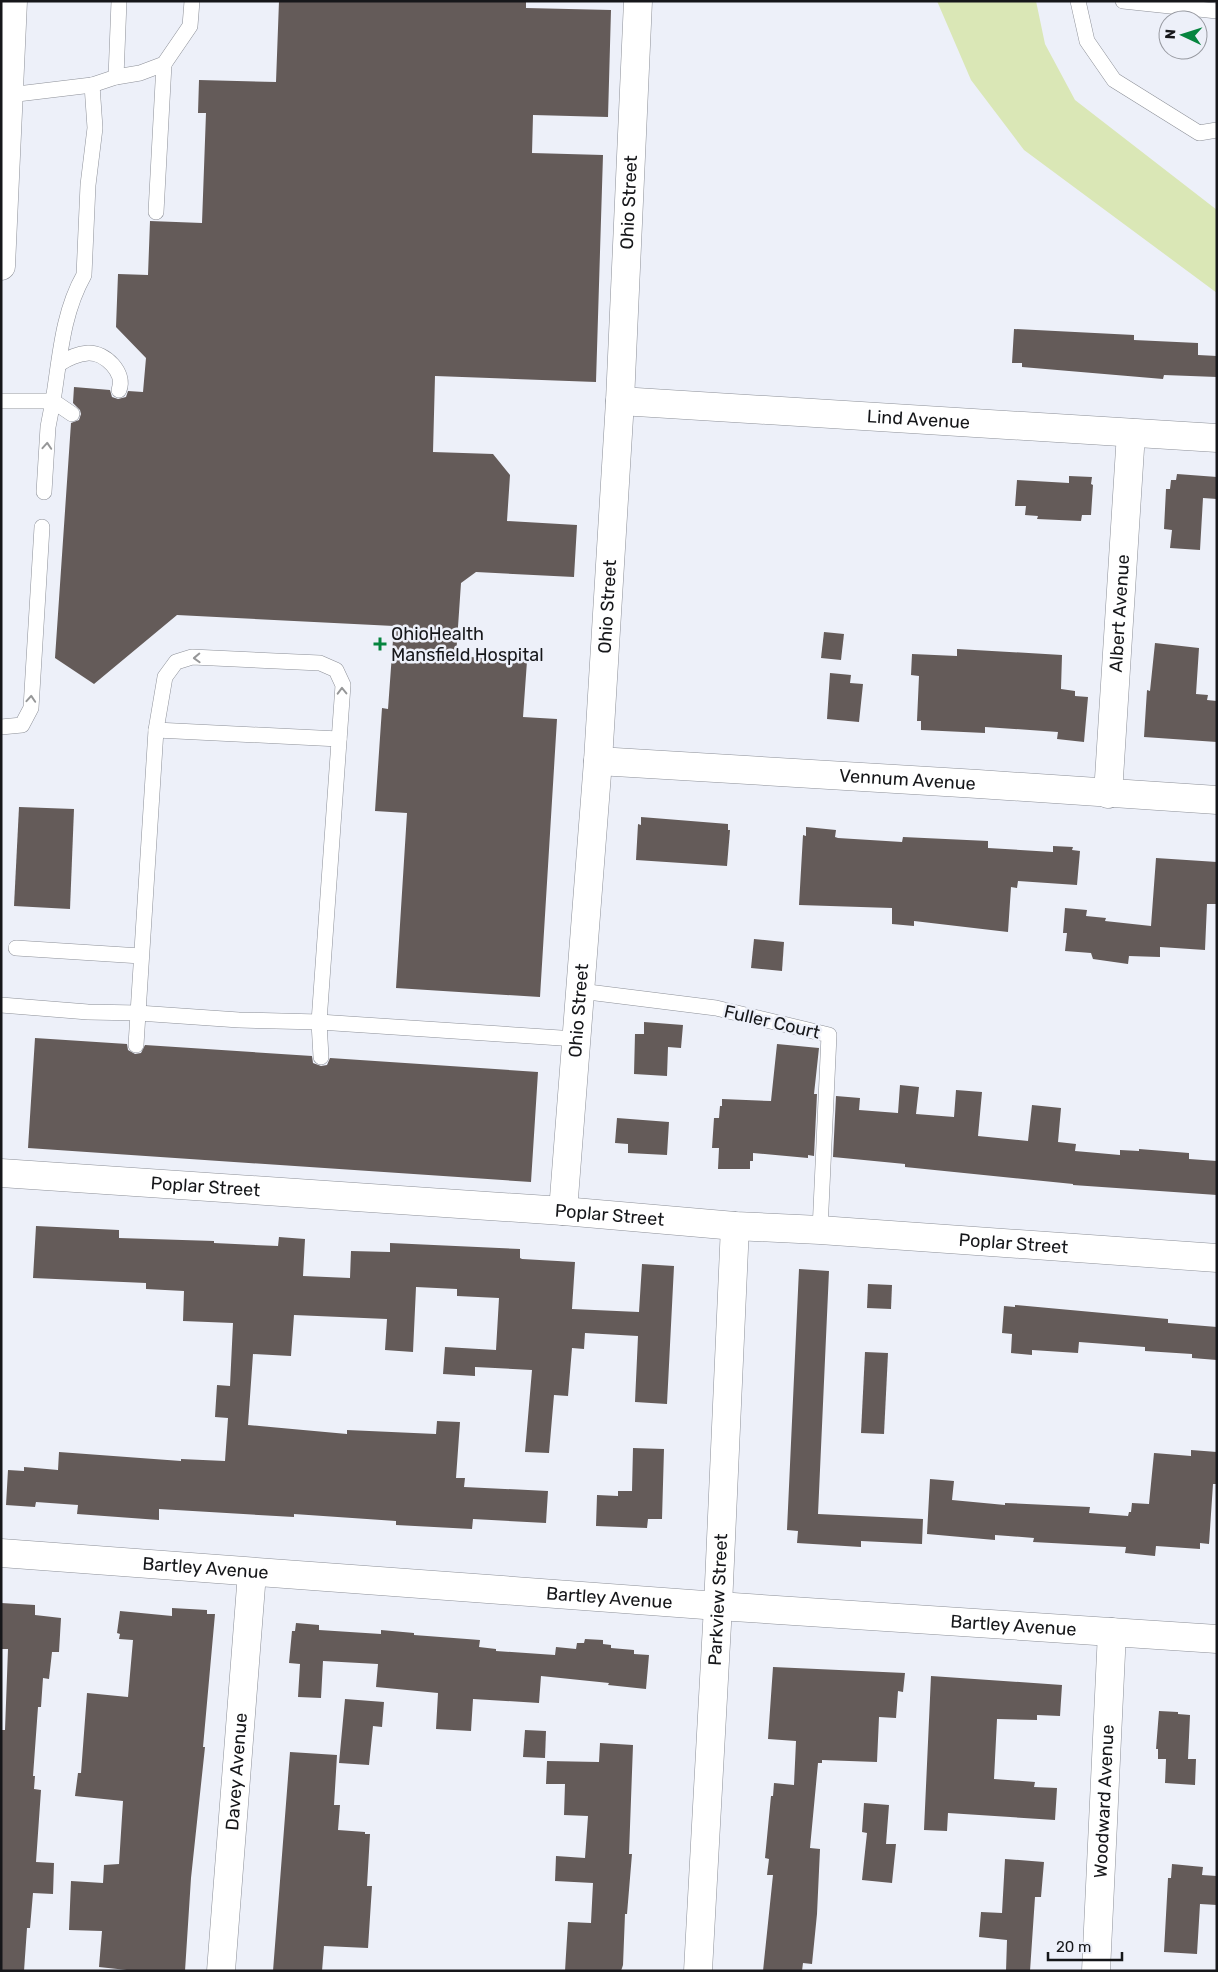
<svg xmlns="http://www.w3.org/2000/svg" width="1218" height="1972" viewBox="0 0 1218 1972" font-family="Rubik,sans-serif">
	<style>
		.green { fill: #dae7b6 }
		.building { fill: #645b59 }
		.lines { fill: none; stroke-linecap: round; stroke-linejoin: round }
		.service-casing { stroke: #8d9098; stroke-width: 16 }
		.minor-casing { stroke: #8d9098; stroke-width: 29 }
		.tertiary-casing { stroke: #8d9098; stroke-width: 29 }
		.service { stroke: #fff; stroke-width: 15 }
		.minor { stroke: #fff; stroke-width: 28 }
		.tertiary { stroke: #fff; stroke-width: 28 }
		.oneway { stroke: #969798 }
		.poi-dot { fill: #06853f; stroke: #edf0f9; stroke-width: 2 }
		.labels { text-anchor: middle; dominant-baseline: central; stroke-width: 5; stroke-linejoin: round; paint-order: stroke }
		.street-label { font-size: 18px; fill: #16171a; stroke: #edf0f9 }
		.poi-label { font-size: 18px; fill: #16171a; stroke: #edf0f9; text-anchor: start }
	</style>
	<rect width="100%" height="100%" fill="#edf0f9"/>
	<!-- green -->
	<polygon class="green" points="937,1 1036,1 1045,44 1075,100 1217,210 1217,293 1024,150 971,80"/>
	<!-- building -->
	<g class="building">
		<polygon points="279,1 526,1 526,8 611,10 608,117 533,115 532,153 603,155 596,382 435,376 433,452 493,454 510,475 507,521 577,525 574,577 476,572 461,583 456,656 527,661 523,717 557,719 540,997 396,988 407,813 375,811 382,708 388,709 394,626 177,615 94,684 55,658 71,423 79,420 81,414 80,410 73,403 74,387 110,390 112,397 118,399 126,397 128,391 143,392 146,358 116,327 118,274 148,275 150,221 202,223 206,113 198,113 199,80 276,82"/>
		<polygon points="1014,329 1134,335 1134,340 1198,343 1198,355 1217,356 1217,377 1164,375 1163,379 1022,367 1022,363 1012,363"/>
		<polygon points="1177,474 1217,477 1217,499 1203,498 1200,550 1170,548 1172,530 1164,529 1166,489 1170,489 1171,480 1176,480"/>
		<polygon points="1069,476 1092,477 1091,484 1093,485 1091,515 1082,515 1081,521 1037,519 1038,516 1025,515 1026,506 1015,506 1017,480 1069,483"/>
		<polygon points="824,632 844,634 841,660 821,658"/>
		<polygon points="1155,643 1199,648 1196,694 1208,695 1207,700 1217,701 1217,742 1144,737 1147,690 1150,691"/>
		<polygon points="957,649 1062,655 1061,689 1075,691 1075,696 1088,697 1084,742 1057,739 1058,732 985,727 985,733 921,730 921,721 917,721 919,676 911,675 912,654 957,656"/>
		<polygon points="830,673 851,675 850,683 863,684 859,722 827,719"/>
		<polygon points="19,807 74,809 70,909 14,906"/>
		<polygon points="641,817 728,824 728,830 730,830 727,866 636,860 638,824 641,825"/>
		<polygon points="806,827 836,830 835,837 838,838 902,842 903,837 988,841 988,848 1053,852 1053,846 1073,847 1072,850 1080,851 1077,885 1018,881 1017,888 1011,887 1008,932 914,921 914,926 892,924 892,908 799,905 803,835 806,836"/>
		<polygon points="1156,858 1217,862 1217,904 1207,904 1205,950 1160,947 1160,957 1129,956 1128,964 1093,959 1091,953 1065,951 1067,933 1063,933 1065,908 1087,910 1086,916 1106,918 1105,921 1151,926"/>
		<polygon points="754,939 784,942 782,971 751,968"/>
		<polygon points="644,1022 683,1025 681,1048 668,1047 667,1076 634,1074 635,1034 644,1034"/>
		<polygon points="35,1038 127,1044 128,1050 135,1054 141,1053 145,1045 312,1056 313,1063 321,1066 327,1065 330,1058 538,1072 531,1182 28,1148"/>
		<polygon points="777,1044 819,1048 814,1094 817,1094 814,1156 808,1155 808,1158 753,1153 753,1161 750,1161 750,1169 718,1169 719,1148 712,1148 714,1118 719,1118 720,1106 722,1106 722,1099 771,1101"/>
		<polygon points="900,1085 919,1087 916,1114 954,1117 956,1090 982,1092 978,1136 1028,1141 1032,1105 1061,1108 1058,1142 1076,1144 1075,1151 1120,1155 1120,1150 1139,1151 1139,1149 1189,1153 1189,1159 1217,1161 1217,1195 1073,1185 1073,1184 905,1167 905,1164 833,1157 836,1096 860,1098 859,1110 898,1113"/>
		<polygon points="617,1118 669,1122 667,1155 628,1153 628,1144 615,1143"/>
		<polygon points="36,1226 119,1230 119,1238 214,1241 214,1243 278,1246 279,1237 305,1239 303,1276 350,1278 351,1251 390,1252 390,1243 520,1249 520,1258 522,1259 575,1262 572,1309 639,1312 642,1264 674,1266 667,1404 635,1402 638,1336 585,1333 584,1349 572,1348 568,1396 554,1395 549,1453 525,1452 532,1370 475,1367 475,1376 443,1374 445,1347 496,1350 499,1298 457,1296 457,1289 416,1287 413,1352 385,1350 387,1319 294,1315 291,1356 253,1354 248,1425 347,1434 347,1430 436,1434 437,1421 460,1422 456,1478 465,1478 464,1487 548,1491 546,1523 473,1519 472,1529 396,1525 396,1521 294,1514 294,1517 159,1509 159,1520 77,1514 78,1505 36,1502 35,1507 6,1505 8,1470 24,1471 24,1467 58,1470 59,1452 181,1461 181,1459 225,1461 228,1418 215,1417 217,1385 230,1386 233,1323 183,1321 184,1291 146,1289 146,1283 33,1278"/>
		<polygon points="799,1269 829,1271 818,1514 923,1519 922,1544 861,1541 861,1547 797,1543 798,1531 787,1530"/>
		<polygon points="868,1284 892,1285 891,1309 867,1308"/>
		<polygon points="1015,1305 1168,1319 1168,1323 1217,1327 1217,1360 1192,1358 1192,1354 1145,1351 1145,1347 1079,1342 1078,1353 1032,1350 1032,1355 1011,1353 1012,1334 1002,1333 1004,1306 1015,1307"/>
		<polygon points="865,1352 888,1353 884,1434 861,1433"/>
		<polygon points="633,1448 664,1449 662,1519 648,1519 647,1528 596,1526 597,1495 618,1496 618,1491 632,1491"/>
		<polygon points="1191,1450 1217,1452 1217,1484 1213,1484 1209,1544 1200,1543 1200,1549 1156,1546 1155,1556 1125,1553 1126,1547 1033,1542 1034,1538 995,1535 995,1540 927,1534 930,1479 954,1481 952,1500 1005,1505 1005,1503 1090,1507 1089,1513 1128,1516 1129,1512 1131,1512 1132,1503 1149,1504 1154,1453 1191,1456"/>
		<polygon points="1,1603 35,1605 35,1615 61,1618 59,1652 52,1652 49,1679 43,1678 41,1707 38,1707 33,1776 35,1776 34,1789 41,1790 36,1862 54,1863 53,1894 33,1893 30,1928 27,1928 24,1971 1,1971 1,1730 5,1730 8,1649 1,1649"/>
		<polygon points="172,1608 207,1610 207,1614 215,1614 203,1747 205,1747 191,1878 185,1971 136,1971 99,1967 102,1931 69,1930 71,1881 103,1883 104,1865 119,1864 123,1801 75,1796 78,1773 81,1773 87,1693 128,1697 133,1640 119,1639 120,1634 117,1633 120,1611 172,1616"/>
		<polygon points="296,1623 319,1625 319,1630 381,1634 381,1630 414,1633 414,1635 480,1640 479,1647 496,1649 496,1651 555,1655 556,1647 576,1649 577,1643 584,1643 585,1639 603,1640 603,1644 611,1645 611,1648 634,1650 634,1654 649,1655 646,1689 608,1685 609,1683 541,1676 539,1703 473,1699 471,1731 436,1729 438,1693 376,1687 378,1664 323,1661 321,1698 298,1697 300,1664 289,1663 292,1631 295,1631"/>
		<polygon points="773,1667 905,1673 903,1692 898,1691 896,1718 879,1717 877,1762 822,1760 822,1763 818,1763 810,1848 820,1849 817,1914 812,1964 803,1963 802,1971 763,1971 773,1875 767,1875 769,1859 765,1858 771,1796 773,1796 774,1783 794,1785 796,1741 768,1739"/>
		<polygon points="931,1676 1062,1685 1060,1716 1037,1715 1037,1720 997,1719 994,1779 1035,1782 1034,1787 1057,1788 1055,1820 948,1813 947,1831 924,1830"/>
		<polygon points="345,1699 384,1702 382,1727 373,1726 369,1765 339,1763"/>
		<polygon points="1159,1711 1178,1712 1178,1714 1190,1715 1188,1759 1196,1759 1195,1785 1165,1783 1166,1759 1158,1759 1158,1749 1156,1749"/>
		<polygon points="525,1730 546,1731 545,1758 523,1757"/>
		<polygon points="600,1743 633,1745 629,1854 632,1854 627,1914 625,1914 623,1965 621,1971 565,1971 568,1922 591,1923 593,1883 555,1881 556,1856 585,1858 588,1816 564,1815 565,1784 546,1784 547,1761 599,1762"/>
		<polygon points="290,1752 337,1755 334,1805 340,1805 338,1830 365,1832 365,1834 370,1834 367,1886 372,1886 368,1948 324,1946 322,1971 273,1971"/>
		<polygon points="864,1803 889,1805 886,1844 896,1844 892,1883 862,1880 867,1833 862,1832"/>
		<polygon points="1005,1859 1044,1862 1041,1897 1035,1897 1030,1971 1006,1971 1007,1940 979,1937 981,1912 1002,1913"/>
		<polygon points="1172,1864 1203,1867 1202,1875 1217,1876 1217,1905 1200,1904 1197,1954 1164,1952 1168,1878 1171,1878"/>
	</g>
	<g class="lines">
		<!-- service casing -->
		<g class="service-casing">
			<g id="service">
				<polyline points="1078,1 1087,41 1114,80 1199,133 1217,130"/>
				<polyline points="1123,1 1217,11"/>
				<polyline points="116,77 119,1"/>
				<polyline points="9,95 92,85 116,77 140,73 164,64 190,26 192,1"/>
				<polyline points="156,212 164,64"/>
				<path d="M59,364C68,358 77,354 88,353C105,352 126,373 119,390"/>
				<path d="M1,401H53C60,358 62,314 84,275L88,185L95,128L92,85"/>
				<polyline points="44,492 48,427 53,401 72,414"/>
				<polyline points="1,727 22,725 31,708 42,527"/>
				<polyline points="156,730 339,739"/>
				<polyline points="16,948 141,956"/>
				<polyline points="580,991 716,1008 829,1035 820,1230"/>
				<polyline points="1,1005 88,1012 138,1013 239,1020 319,1022 576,1039"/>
				<polyline points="136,1045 156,730 165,677 176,662 192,657 320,663 336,670 343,685 319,1022 321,1057"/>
			</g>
		</g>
		<!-- minor casing -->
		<g class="minor-casing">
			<g id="minor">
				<path id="s1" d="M620,401L1217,438"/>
				<path id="s2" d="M598,761L978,784L1217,800"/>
				<path id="s3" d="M1108,794L1131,433"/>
				<path id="s4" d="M1,1173L563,1211L735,1226L820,1230L1217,1258"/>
				<path id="s5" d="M563,1211L598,761L620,401L638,1"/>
				<path id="s6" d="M1,1553L718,1606L1217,1639"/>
				<path id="s7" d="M221,1971L252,1573"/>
				<path id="s8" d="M698,1971L718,1606L735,1226"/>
				<path id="s9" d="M1096,1971L1112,1632"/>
			</g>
		</g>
		<!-- tertiary casing -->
		<g class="tertiary-casing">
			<polyline id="tertiary" points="1,266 13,1"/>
		</g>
		<!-- service -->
		<use href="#service" class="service"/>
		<!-- minor -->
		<use href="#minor" class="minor"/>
		<!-- tertiary -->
		<use href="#tertiary" class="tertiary"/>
	</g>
	<!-- one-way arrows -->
	<defs><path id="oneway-chevron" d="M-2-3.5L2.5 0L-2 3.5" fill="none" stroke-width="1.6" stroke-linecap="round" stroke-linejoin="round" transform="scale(1.25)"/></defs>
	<g class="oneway">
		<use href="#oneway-chevron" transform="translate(47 446) rotate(-86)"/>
		<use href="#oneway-chevron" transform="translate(197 658) rotate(178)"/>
		<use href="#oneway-chevron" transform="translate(342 691) rotate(-91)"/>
		<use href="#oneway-chevron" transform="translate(31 699) rotate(-86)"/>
	</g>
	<!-- markers -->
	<path class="poi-dot" d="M377.5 636.5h5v5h5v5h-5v5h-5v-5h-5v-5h5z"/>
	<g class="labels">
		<!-- street labels -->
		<g class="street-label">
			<text stroke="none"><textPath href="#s5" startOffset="1011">Ohio Street</textPath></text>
			<text stroke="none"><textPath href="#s1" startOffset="299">Lind Avenue</textPath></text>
			<text stroke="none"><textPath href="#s5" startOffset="606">Ohio Street</textPath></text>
			<text stroke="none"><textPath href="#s3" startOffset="181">Albert Avenue</textPath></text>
			<text stroke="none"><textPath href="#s2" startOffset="310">Vennum Avenue</textPath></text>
			<text stroke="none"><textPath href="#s5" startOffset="201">Ohio Street</textPath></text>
			<text transform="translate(772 1022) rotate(13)">Fuller Court</text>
			<text stroke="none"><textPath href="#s4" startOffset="205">Poplar Street</textPath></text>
			<text stroke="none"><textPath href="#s4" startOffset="610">Poplar Street</textPath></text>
			<text stroke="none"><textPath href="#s4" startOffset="1015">Poplar Street</textPath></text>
			<text stroke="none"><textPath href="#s6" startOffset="205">Bartley Avenue</textPath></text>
			<text stroke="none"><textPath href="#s8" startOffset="372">Parkview Street</textPath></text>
			<text stroke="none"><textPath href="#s6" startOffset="610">Bartley Avenue</textPath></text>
			<text stroke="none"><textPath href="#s6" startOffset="1015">Bartley Avenue</textPath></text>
			<text stroke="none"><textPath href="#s7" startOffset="200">Davey Avenue</textPath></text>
			<text stroke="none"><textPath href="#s9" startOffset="170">Woodward Avenue</textPath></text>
		</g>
		<!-- poi labels -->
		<g class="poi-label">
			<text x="391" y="634">OhioHealth<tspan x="391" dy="21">Mansfield Hospital</tspan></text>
		</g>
	</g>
	<!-- border -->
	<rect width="1218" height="1972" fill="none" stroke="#16171a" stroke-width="5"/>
	<!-- north arrow -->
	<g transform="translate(1183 35) rotate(274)"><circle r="24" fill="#edf0f9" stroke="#9799a0"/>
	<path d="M0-4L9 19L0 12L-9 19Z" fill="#06853f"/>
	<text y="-8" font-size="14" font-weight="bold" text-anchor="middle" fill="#16171a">N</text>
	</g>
	<!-- scale -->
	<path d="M1048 1952v8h74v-8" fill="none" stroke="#16171a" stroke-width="2.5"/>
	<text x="1056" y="1952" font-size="15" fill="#16171a" stroke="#edf0f9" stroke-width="4" paint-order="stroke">20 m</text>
</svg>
